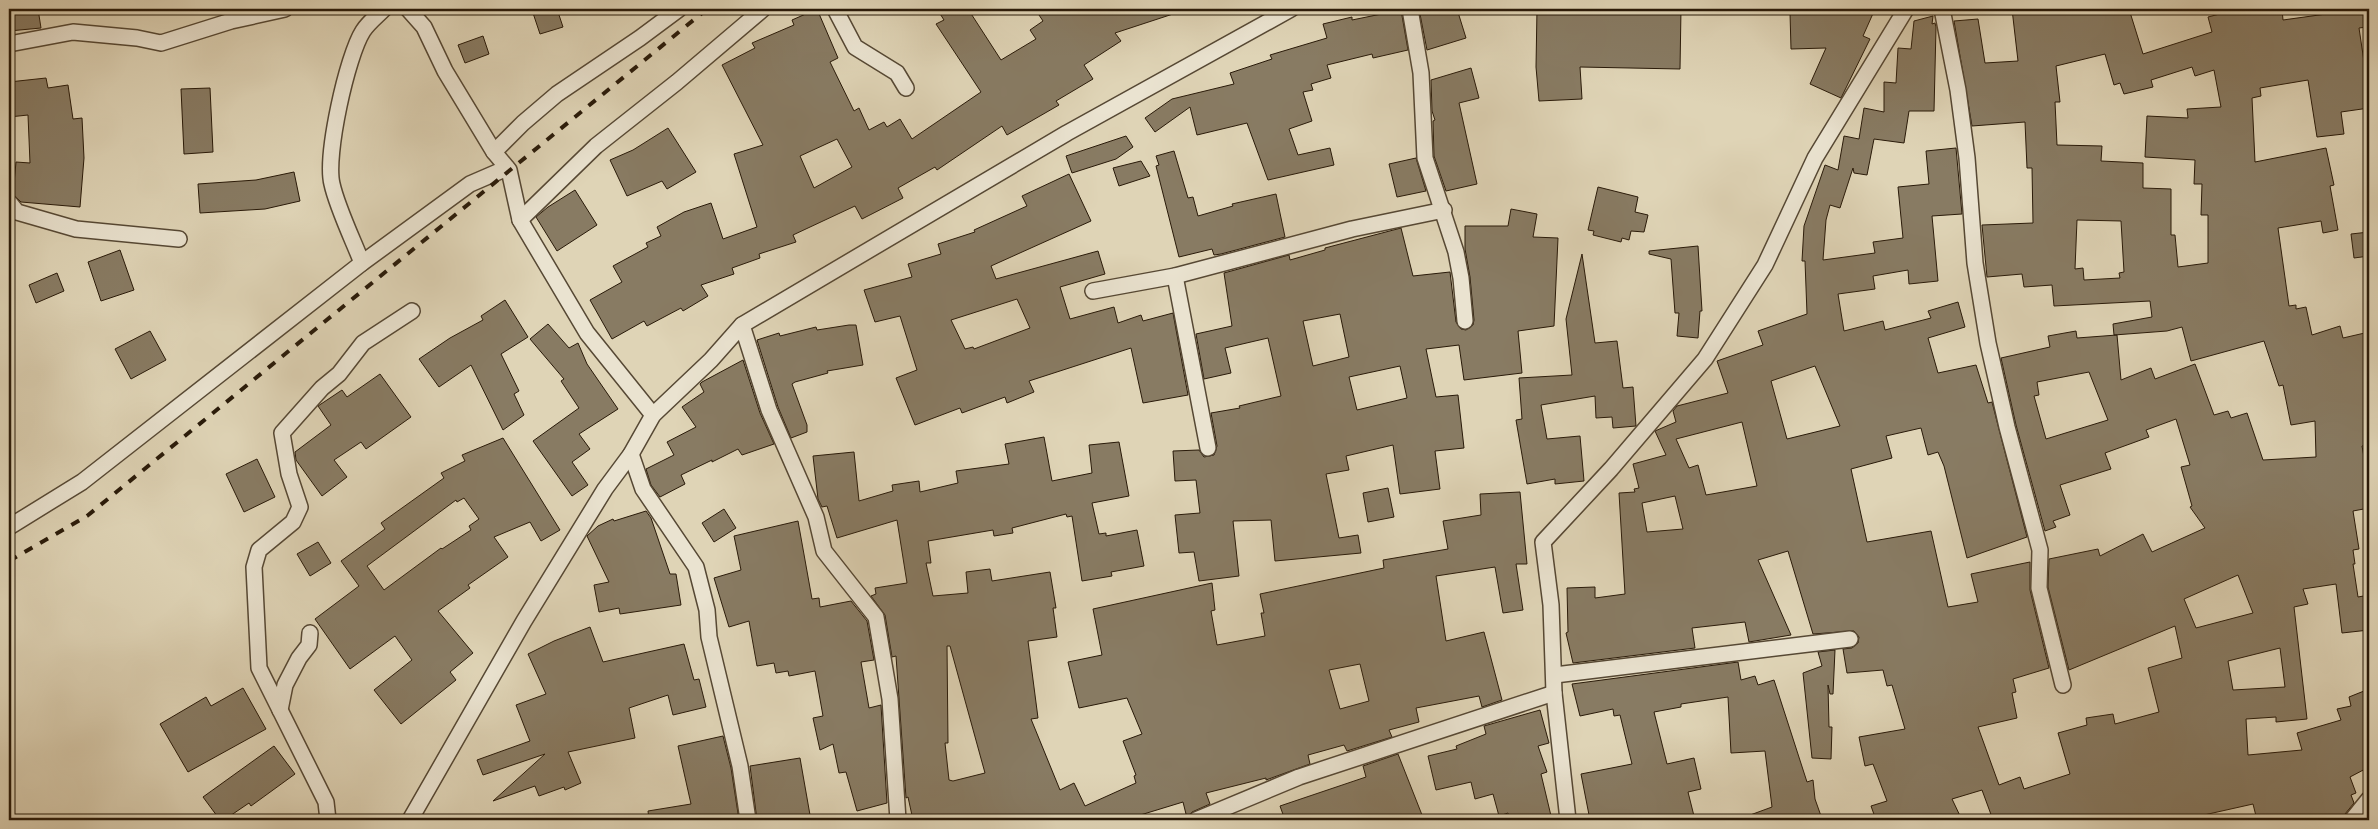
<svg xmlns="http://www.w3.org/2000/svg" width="2378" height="829" viewBox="0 0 2378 829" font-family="'Old Standard TT',serif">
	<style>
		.building { fill: #887b63; stroke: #291a09; fill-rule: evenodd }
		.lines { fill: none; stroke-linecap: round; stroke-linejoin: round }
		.street-casing { stroke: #564834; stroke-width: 18 }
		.street { stroke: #eae3d0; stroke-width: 15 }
		.rail { stroke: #291a09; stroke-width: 4; stroke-dasharray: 9 9; stroke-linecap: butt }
	</style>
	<rect width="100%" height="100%" fill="#dfd4b6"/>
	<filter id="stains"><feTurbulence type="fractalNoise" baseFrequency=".004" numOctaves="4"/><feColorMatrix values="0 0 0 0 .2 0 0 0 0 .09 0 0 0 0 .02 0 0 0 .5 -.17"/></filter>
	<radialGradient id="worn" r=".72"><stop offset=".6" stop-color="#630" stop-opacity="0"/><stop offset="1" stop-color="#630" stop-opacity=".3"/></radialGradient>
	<!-- building -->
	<g class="building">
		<polygon points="9,9 38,9 41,28 9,31"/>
		<polygon points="544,9 557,9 563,27 540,34 533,13"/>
		<path d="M817,9L838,58L830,62L854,111L859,108L869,130L884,122L887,127L900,119L912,139L981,92L936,24L944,20L937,9H968L1001,60L1036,39L1030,30L1043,21L1035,9H1178L1179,12L1115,33L1121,41L1084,65L1093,79L1056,101L1059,105L1007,135L1002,126L937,170L935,167L898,188L903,198L862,219L855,206L793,235L796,242L759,254L760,258L732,268L734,274L701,285L708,296L683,311L681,308L647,326L644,321L612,339L590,300L622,282L613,266L648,247L646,243L661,236L657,227L684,212L711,203L723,239L757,227L734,154L763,145L722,65L755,48L752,43L794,25L792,20ZM837,139L852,167L814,188L800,156Z"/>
		<polygon points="1419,9 1457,9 1466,38 1427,50"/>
		<polygon points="1537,9 1681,9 1680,69 1580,67 1582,99 1539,101 1536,67"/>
		<polygon points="1802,9 1875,9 1863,36 1870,39 1841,98 1810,84 1826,48 1791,49 1790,13 1802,12"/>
		<path d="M2012,9H2129L2143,54L2212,32L2208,17L2239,9H2282L2283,20L2355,10L2356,14L2365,12L2367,27L2359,28L2366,75L2369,74V108L2341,112L2344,134L2317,137L2308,80L2260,88L2261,96L2252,98L2255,162L2326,148L2334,185L2330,186L2338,230L2323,233L2321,221L2278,228L2289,306L2296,305V309L2306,307L2312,335L2340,326L2343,338L2369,332V445L2362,446L2369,484V508L2353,511L2359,549L2353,550L2355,564H2353L2358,597L2369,595V630L2342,633L2336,584L2303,589L2308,604L2294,607L2307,719L2276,722V717L2246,719L2248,755L2302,750L2297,733L2341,720L2337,709L2351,706L2349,697L2369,689V767L2350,777L2356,793L2351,795L2354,803L2345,814L2343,820H2257L2253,804L2195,817V820H1993L1982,790L1952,799L1962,820H1876L1871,806L1887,801L1873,764L1865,766L1859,737L1905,729L1892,685L1887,686L1883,670L1847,673L1843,649L1852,648L1858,643L1859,637L1854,631L1813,634L1788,551L1758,560L1791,635L1749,642L1745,622L1692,628L1695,648L1573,663L1566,633L1568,632L1567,588L1595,587V598L1625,594L1619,493L1635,492L1634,489L1639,488L1633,464L1666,455L1655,431L1676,422L1673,411L1677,406L1728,393L1717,361L1763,345L1758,331L1807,314L1805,261H1802L1804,226L1825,165L1838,170L1844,136L1859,139L1864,108L1884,112V82L1896,83L1898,48L1911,49L1914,21L1933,16L1932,24L1935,23L1936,27L1934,111H1909L1904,143L1874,139L1867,175L1854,173L1853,168L1840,208L1830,205L1826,220L1823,260L1875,253L1873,242L1903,238L1898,187L1929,184L1926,151L1956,148L1962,214L1932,216L1938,281L1909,284L1908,270L1873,276L1875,289L1838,294L1844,331L1883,321L1885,330L1931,318L1928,311L1958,302L1965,327L1928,338L1938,373L1976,365L1988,403L1992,402L2027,537L1967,558L1944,466L1938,452L1928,455L1921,428L1886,436L1892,458L1851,469L1867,542L1931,531L1948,607L1978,602L1971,574L2030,562V590L2049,668L2013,679L2016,692L2012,693L2017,718L1978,727L1999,785L2020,777L2024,789L2070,774L2058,733L2087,725L2086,718L2113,714L2115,724L2159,712L2148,668L2182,658L2175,626L2069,670L2048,587L2049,559L2098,549L2100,556L2143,534L2152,552L2205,528L2190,507L2192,506L2181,467L2190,465L2176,419L2146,430L2149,437L2105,453L2111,469L2060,485L2070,515L2053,521L2056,527L2045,531L2016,425L2001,358L2050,347L2048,336L2076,331L2077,338L2117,335L2121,380L2151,368L2155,379L2195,364L2214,415L2228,411L2231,418L2247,413L2263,460L2316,457L2315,421L2291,425L2283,385L2279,386L2264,341L2191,361L2182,327L2167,331L2114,335L2113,324L2152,317L2150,301L2054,306L2052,285L2024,287L2022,274L1987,277L1982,225L2033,223L2032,168H2027L2025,122L1972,126L1954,21L1978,19L1985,63L2018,61ZM2105,54L2114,85L2120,83L2124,94L2153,87L2151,80L2192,67L2195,76L2214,70L2221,107L2187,109L2188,118L2147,116L2145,157L2195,160L2194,184H2202L2201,215H2208V263L2178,267L2175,235H2171V189L2143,188V163L2101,161L2102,146L2057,145L2055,102H2060L2056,66ZM2077,220L2121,221L2124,272L2119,273L2120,278L2084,280L2083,268L2075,269ZM1815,366L1840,426L1787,439L1771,381ZM2089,372L2108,420L2046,439L2034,396L2039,395L2037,382ZM1742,422L1757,486L1706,495L1698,465L1689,468L1676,439ZM1675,496L1683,529L1647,532L1642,503ZM2238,575L2253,613L2196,628L2184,599ZM2280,648L2285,687L2233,690L2228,661Z"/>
		<polygon points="1401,10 1408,50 1373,58 1372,54 1327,65 1331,78 1311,84 1313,90 1303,92 1312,121 1289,129 1298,155 1330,148 1334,165 1268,180 1247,123 1197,135 1190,107 1155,132 1145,118 1172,99 1234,84 1230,73 1272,59 1270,55 1327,38 1323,24 1352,17 1352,20"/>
		<polygon points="483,36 489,54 465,63 458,45"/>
		<polygon points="1471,68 1479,98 1459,103 1477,184 1446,191 1434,156 1433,121 1435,120 1432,111 1431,80"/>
		<polygon points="46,78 48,88 68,85 73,119 82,118 84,158 80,207 21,202 13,194 16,162 30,163 28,115 9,117 9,82"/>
		<polygon points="210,88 213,152 184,154 181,89"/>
		<polygon points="668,128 696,172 667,189 662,181 627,196 610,160 633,150"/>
		<polygon points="1126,136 1133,147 1116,159 1072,173 1066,156"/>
		<polygon points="1174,151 1188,198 1193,197 1198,216 1233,206 1232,204 1276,194 1285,237 1221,254 1214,255 1212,249 1179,257 1156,166 1159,165 1156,156"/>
		<polygon points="1416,158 1426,191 1397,197 1389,164"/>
		<polygon points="1141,161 1150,176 1119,186 1113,168"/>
		<polygon points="294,172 300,201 265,209 200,213 198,184 256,180"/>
		<path d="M1069,174L1091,221L991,266L996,279L1098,251L1105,274L1060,287L1070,319L1114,307L1118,323L1141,315L1143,321L1173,313L1188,395L1143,403L1131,348L1029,381L1034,392L1007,403L1005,397L962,413L960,408L915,425L896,378L917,370L900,316L875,322L864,290L912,277L908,264L941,254L938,244L975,232L974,230L1027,206L1022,196ZM1017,299L1030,328L974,349L973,347L965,349L951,320Z"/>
		<polygon points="1598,187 1638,197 1635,212 1648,215 1644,232 1631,231 1629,240 1622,238 1621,242 1593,235 1594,231 1588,230"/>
		<polygon points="575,190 597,225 557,251 536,217 548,207"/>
		<path d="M1511,209L1537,214L1533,237L1558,238L1554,326L1518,331L1522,373L1464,380L1459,345L1426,349L1436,397L1458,395L1464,448L1435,451L1440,489L1400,494L1393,445L1346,456L1349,470L1326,474L1339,538L1358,535L1361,553L1275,561L1271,520L1233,521L1239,576L1199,581L1194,552L1179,553L1175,515L1200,513L1196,480L1175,481L1173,451L1199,450L1204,457L1214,455L1217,446L1211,413L1240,408L1239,406L1281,396L1268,338L1225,348L1231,373L1204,379L1196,334L1232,326L1224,273L1289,255L1290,260L1325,250V248L1401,228L1413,276L1450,272L1456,322L1461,329L1466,330L1473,325L1474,320L1470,277L1465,249V226H1508ZM1340,314L1349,357L1313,366L1303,321ZM1400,366L1407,398L1357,410L1349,377Z"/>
		<polygon points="2369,232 2369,256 2354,258 2351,234"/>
		<polygon points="1698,246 1702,311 1700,311 1698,338 1677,336 1679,313 1675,313 1671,259 1649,254 1649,251"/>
		<polygon points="120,250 134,290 101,301 88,262"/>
		<polygon points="1582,254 1595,343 1617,341 1623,388 1633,387 1636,426 1613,428 1612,417 1596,418 1595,396 1541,405 1547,439 1580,436 1584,481 1555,484 1555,479 1527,484 1516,420 1522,419 1519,378 1572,375 1566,319"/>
		<polygon points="57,273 64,291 36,303 29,285"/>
		<polygon points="505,300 528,337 501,354 519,391 514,394 524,415 503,430 471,365 439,387 419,359 450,338 483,320 481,316"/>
		<polygon points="548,324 569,348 578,343 587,364 618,409 579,434 590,449 572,462 588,485 572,496 533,441 579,408 561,381 564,379 530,339"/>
		<polygon points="849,325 856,325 863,365 827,371 828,373 795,382 792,384 807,425 807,432 791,438 778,407 757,340 779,333 780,336 816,327 817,330"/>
		<polygon points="150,331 166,360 131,379 115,349"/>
		<polygon points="743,360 760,413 774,444 742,455 738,449 712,462 712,460 681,475 685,484 660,497 651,485 646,469 674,455 667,442 696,427 682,407 704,392 700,384 702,382"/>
		<polygon points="380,374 411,417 366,449 361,442 334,460 347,477 322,496 296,460 295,452 331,425 318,406 342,390 347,397"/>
		<path d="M1044,437L1052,481L1092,473L1089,445L1119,442L1129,496L1092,503L1099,534L1106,533V536L1137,530L1144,566L1111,572L1112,576L1082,581L1072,516L1067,517L1066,514L1012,528L1013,533L994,536L993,530L928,541L931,563H926L933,596L968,593L966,572L990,569L992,581L1050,572L1056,608H1053L1057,637L1028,641L1038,718L1031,719L1060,790L1074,783L1085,806L1136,783L1134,776L1136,775L1123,741L1142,734L1127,698L1079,708L1068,662L1102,655L1093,609L1212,583L1215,610L1211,611L1217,645L1265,636L1261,613H1264L1260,594L1384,568L1383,560L1448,549L1443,521L1481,515L1480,494L1520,492L1527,564H1516L1523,610L1503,613L1495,567L1436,576L1446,641L1484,632L1502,700L1482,707L1479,696L1416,708L1419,722L1389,730L1392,737L1347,751L1344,745L1308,755L1310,764L1266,780V778L1206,793L1210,804L1192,812L1187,818L1183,802L1124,820H913L908,797L906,798L896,656L892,657L885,615L871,596L876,594L875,588L907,583L897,520L837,538L827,506L822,507L818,499L813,456L854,452L859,501L893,491L892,485L919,481L920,492L958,483L956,471L1009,464L1005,444ZM947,646H950L985,773L953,781L949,780L945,743H948ZM1360,664L1369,701L1340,709L1329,670Z"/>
		<path d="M503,438L560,530L541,541L530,522L494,537L508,557L468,585L470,588L438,611L473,653L450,672L456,680L401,724L374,690L412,660L395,636L350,669L315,619L359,586L341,561L385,529L381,523L444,478L441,473L465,461L462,455ZM464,498L479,519L469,526L471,530L442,549L441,548L384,590L367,566L456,500L457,502Z"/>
		<polygon points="257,459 275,497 244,512 226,474"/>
		<polygon points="1388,488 1394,517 1368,522 1363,493"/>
		<polygon points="724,509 736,528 714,542 702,523"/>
		<polygon points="646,511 651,518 670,574 676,574 681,605 620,614 619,608 599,612 594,585 609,582 587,536 598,526 613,519 614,521"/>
		<polygon points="798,521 812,599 819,598 820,607 851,601 867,621 874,660 861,662 869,708 881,705 887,803 857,811 846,772 839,773 833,744 820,750 813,718 823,716 815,671 789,676 788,671 776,673 774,663 757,666 749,621 729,627 714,578 741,570 734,536"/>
		<polygon points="318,542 331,563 310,576 297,554"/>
		<polygon points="590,627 603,662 684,644 694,680 699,679 706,707 673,715 668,695 629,708 635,738 568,752 581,783 565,790 564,787 539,796 535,786 493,801 545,754 483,775 477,760 530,741 516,705 546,694 528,654 554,641"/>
		<polygon points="1835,650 1833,694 1830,694 1828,685 1829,727 1832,727 1831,759 1812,758 1803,673 1822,666 1818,652"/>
		<polygon points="1738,662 1741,680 1755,676 1758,685 1774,680 1807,782 1813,780 1815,799 1821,816 1811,820 1742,820 1742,818 1772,807 1765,751 1731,753 1728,697 1681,704 1681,707 1654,712 1667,764 1694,758 1701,789 1688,792 1695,820 1590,820 1581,774 1632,764 1620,715 1614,716 1613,709 1580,716 1572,684"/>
		<polygon points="243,688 266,729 188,772 160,724 206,697 211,706"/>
		<polygon points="1540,710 1549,743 1538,746 1547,772 1541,774 1552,820 1510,820 1508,813 1499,816 1493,794 1475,799 1471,782 1436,790 1428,756 1457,749 1456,746 1486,734 1484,726"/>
		<polygon points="723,736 731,768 739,820 649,820 648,811 691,804 678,746"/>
		<polygon points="274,746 295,774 251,806 249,803 224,820 220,820 203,797"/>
		<polygon points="1398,754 1424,820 1285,820 1280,806 1366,777 1363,766"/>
		<polygon points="800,758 810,815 781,820 757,820 750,766"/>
	</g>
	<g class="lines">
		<!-- street casing -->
		<g class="street-casing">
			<g id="street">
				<polyline points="408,9 424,27 445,71 494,152 509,170 520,220 587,333 653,415"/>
				<polyline points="835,9 855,47 897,73 906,88"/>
				<polyline points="1410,9 1421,73 1425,158 1456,252 1461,278 1465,321"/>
				<polyline points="1942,9 1958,90 1967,158 1975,263 1988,343 2007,427 2040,550 2039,588 2063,685"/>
				<polyline points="9,44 73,32 137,38 161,43 231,21 285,9"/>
				<polyline points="494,152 523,123 557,94 640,38 679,9"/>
				<polyline points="9,202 17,212 76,229 179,239"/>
				<polyline points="520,220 596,146 677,82 763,9"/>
				<path d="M362,263C353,240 337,207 332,184C325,156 347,56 363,31C368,23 377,16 384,9"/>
				<polyline points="1175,276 1208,448"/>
				<polyline points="1093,291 1175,276 1352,229 1444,210"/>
				<polyline points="742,325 769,410 816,517 824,551 876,617 890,699 898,820"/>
				<polyline points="631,454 643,489 696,567 707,610 709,637 740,766 748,820"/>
				<polyline points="9,527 82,482 362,263 470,184 507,168"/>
				<polyline points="1555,675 1850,639"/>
				<polyline points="280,710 285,685 299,658 309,645 310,633"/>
				<polyline points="328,820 326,802 259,668 254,567 259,550 293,522 300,507 289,474 282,433 322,388 339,374 363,343 412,311"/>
				<polyline points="410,820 524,621 605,489 631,454 653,415 711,360 742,325 1067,133 1291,9"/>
				<polyline points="1196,820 1299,777 1554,693"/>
				<polyline points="1568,820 1554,693 1551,605 1543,542 1611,469 1705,359 1765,265 1815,158 1906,9"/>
				<polyline points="2352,820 2369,799"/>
			</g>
		</g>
		<!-- street -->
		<use href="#street" class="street"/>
		<!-- rail -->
		<polyline class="rail" points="9,561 87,516 707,9"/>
	</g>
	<!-- margin -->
	<rect width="2378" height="829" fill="none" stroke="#dfd4b6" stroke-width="30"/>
	<rect x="10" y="10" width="2358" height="809" fill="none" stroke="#291a09" stroke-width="2.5"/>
	<rect x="15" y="15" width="2348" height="799" fill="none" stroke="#291a09"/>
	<rect width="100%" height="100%" filter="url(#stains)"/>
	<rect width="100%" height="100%" fill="url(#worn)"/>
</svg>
